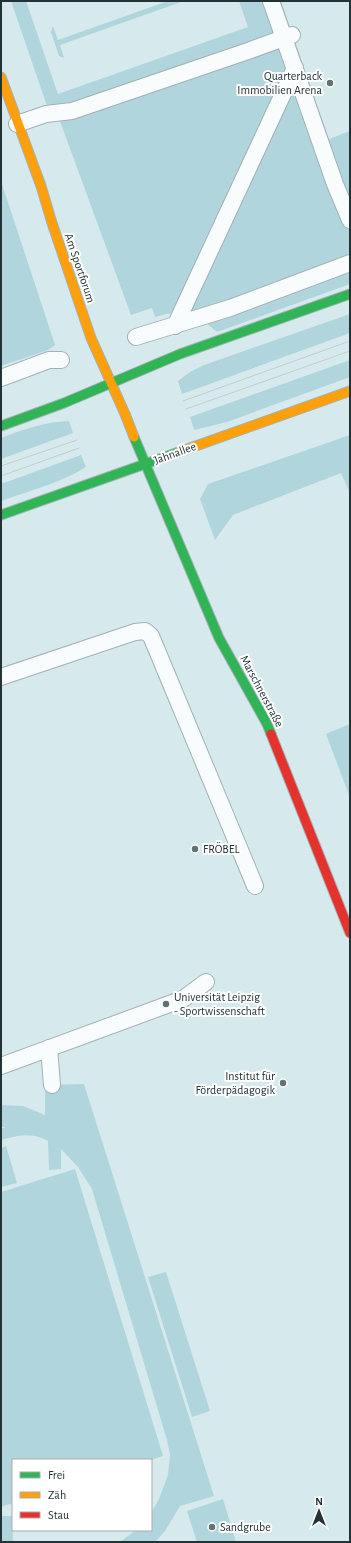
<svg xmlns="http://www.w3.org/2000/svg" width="351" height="1543" viewBox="0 0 351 1543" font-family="'Alegreya Sans',sans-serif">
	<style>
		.green { fill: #b0d5dc }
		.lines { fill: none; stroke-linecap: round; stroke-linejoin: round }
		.street-casing { stroke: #a2b1b5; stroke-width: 18 }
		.fast-casing { stroke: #a2b1b5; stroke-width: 11 }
		.slow-casing { stroke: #a2b1b5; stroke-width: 11 }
		.jam-casing { stroke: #a2b1b5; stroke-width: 11 }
		.street { stroke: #f9fcfc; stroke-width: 16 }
		.fast { stroke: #30b455; stroke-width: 9 }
		.slow { stroke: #ff9f0a; stroke-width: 9 }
		.jam { stroke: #e5322d; stroke-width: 9 }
		.tram { stroke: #c7cccd; stroke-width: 1 }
		.slow-bridge-casing { stroke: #a2b1b5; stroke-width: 11; stroke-linecap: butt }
		.slow-bridge { stroke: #ff9f0a; stroke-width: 9 }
		.poi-dot { fill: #627275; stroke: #fff; stroke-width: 1.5 }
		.labels { text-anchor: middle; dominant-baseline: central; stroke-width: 4; stroke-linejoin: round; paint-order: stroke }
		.poi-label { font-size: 12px; fill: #233234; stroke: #fff; text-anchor: start }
		.street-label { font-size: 12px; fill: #233234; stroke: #fff }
	</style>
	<rect width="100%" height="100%" fill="#d6eaee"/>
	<!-- green -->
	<g class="green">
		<polygon points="11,1 26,1 58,94 248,27 239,1 281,1 329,139 350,131 350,284 217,332 193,312 166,314 155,317 152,308 131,315 54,105 47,106"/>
		<polygon points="168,1 184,1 60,45 64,58 59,56 51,32 53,26 58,40"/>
		<polygon points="1,181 55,345 48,350 1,366"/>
		<polygon points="350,314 350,333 182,394 178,381 190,372 204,365"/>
		<polygon points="350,360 350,377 227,422 194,430 190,417"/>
		<path d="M69,421L73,433L1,459V438C24,429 45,422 69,421Z"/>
		<polygon points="350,435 350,493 341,473 233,515 215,540 200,499 208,484"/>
		<path d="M81,455L86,467C60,483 29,491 1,501V484Z"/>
		<polygon points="350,724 350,795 349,795 326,734"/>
		<path d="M84,1084L214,1496L180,1506L165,1531L155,1542H120L136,1530H151V1513L159,1499L168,1475L170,1455L167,1440L92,1189L78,1167L61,1149V1169L49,1170L48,1141C32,1132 18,1135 1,1140V1129L6,1127H1V1105L23,1106L45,1115V1085Z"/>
		<polygon points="6,1146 17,1183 1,1187 1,1148"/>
		<polygon points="75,1169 163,1456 151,1460 13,1460 13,1503 1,1507 1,1192"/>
		<polygon points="166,1272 210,1411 192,1417 148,1277"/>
		<polygon points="223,1499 236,1542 197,1542 187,1511"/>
		<polygon points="1,1516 12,1516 13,1542 1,1542"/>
	</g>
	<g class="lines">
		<!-- street casing -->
		<g class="street-casing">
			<g id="street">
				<polyline points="271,1 335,184 350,220"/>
				<polyline points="17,124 46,114 72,111 248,51 292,35"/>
				<polyline points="175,326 295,68"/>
				<polyline points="136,337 230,308 350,263"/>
				<polyline points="1,378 49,360 61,360"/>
				<polyline points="1,677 135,632 145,631 151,636 255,886"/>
				<polyline points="49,1048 52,1085"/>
				<polyline points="1,1066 183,999 206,982"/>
			</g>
		</g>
		<!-- fast casing -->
		<g class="fast-casing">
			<g id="fast">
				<polyline points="1,426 64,403 180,354 350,294"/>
				<polyline points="134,437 219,638 267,724 271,734"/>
				<polyline points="1,515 179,452"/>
			</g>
		</g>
		<!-- slow casing -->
		<g class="slow-casing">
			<g id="slow">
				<polyline points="1,77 41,186 52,223 91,338 125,414"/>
				<polyline points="179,452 350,391"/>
			</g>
		</g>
		<!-- jam casing -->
		<g class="jam-casing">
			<polyline id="jam" points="271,734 350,933"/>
		</g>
		<!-- street -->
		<use href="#street" class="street"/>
		<!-- fast -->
		<use href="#fast" class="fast"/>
		<!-- slow -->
		<use href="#slow" class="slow"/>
		<!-- jam -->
		<use href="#jam" class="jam"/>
		<!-- tram -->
		<g class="tram">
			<polyline points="183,401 350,341"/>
			<polyline points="186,409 350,351"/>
			<polyline points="1,466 77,440"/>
			<polyline points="1,476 79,448"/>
		</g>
		<!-- slow-bridge casing -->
		<g class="slow-bridge-casing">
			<polyline id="slow-bridge" points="125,414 134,437"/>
		</g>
		<!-- slow-bridge -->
		<use href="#slow-bridge" class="slow-bridge"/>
	</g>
	<!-- markers -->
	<g class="poi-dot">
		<circle cx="330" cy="83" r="4"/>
		<circle cx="195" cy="849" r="4"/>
		<circle cx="166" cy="1004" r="4"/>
		<circle cx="283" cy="1083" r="4"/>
		<circle cx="212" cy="1527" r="4"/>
	</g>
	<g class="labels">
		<!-- poi labels -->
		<g class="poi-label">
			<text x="322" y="76" text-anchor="end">Quarterback<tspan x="322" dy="14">Immobilien Arena</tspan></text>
			<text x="203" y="849">FRÖBEL</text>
			<text x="174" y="997">Universität Leipzig<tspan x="174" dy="14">- Sportwissenschaft</tspan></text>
			<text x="275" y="1076" text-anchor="end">Institut für<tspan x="275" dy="14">Förderpädagogik</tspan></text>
			<text x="220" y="1527">Sandgrube</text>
		</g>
		<!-- street labels -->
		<g class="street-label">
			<text transform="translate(80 268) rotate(71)">Am Sportforum</text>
			<text transform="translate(175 453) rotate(-20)">Jahnallee</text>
			<text transform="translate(262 691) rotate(62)">Marschnerstraße</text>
		</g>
	</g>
	<!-- border -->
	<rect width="351" height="1543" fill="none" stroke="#233234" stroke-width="4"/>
	<!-- legend -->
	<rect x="12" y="1459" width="140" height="72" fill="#ffffff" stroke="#a7adae"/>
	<rect x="20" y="1472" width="20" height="6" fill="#30b455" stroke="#a7adae"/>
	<text x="48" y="1479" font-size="12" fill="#233234">Frei</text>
	<rect x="20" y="1492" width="20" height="6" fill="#ff9f0a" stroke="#a7adae"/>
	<text x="48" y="1499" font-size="12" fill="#233234">Zäh</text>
	<rect x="20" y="1512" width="20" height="6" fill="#e5322d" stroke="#a7adae"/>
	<text x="48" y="1519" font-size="12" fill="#233234">Stau</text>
	<!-- north arrow -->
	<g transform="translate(319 1511)" stroke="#ffffff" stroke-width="3" paint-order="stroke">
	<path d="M0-3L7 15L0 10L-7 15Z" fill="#233234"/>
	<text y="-6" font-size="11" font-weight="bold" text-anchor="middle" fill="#233234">N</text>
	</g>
</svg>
